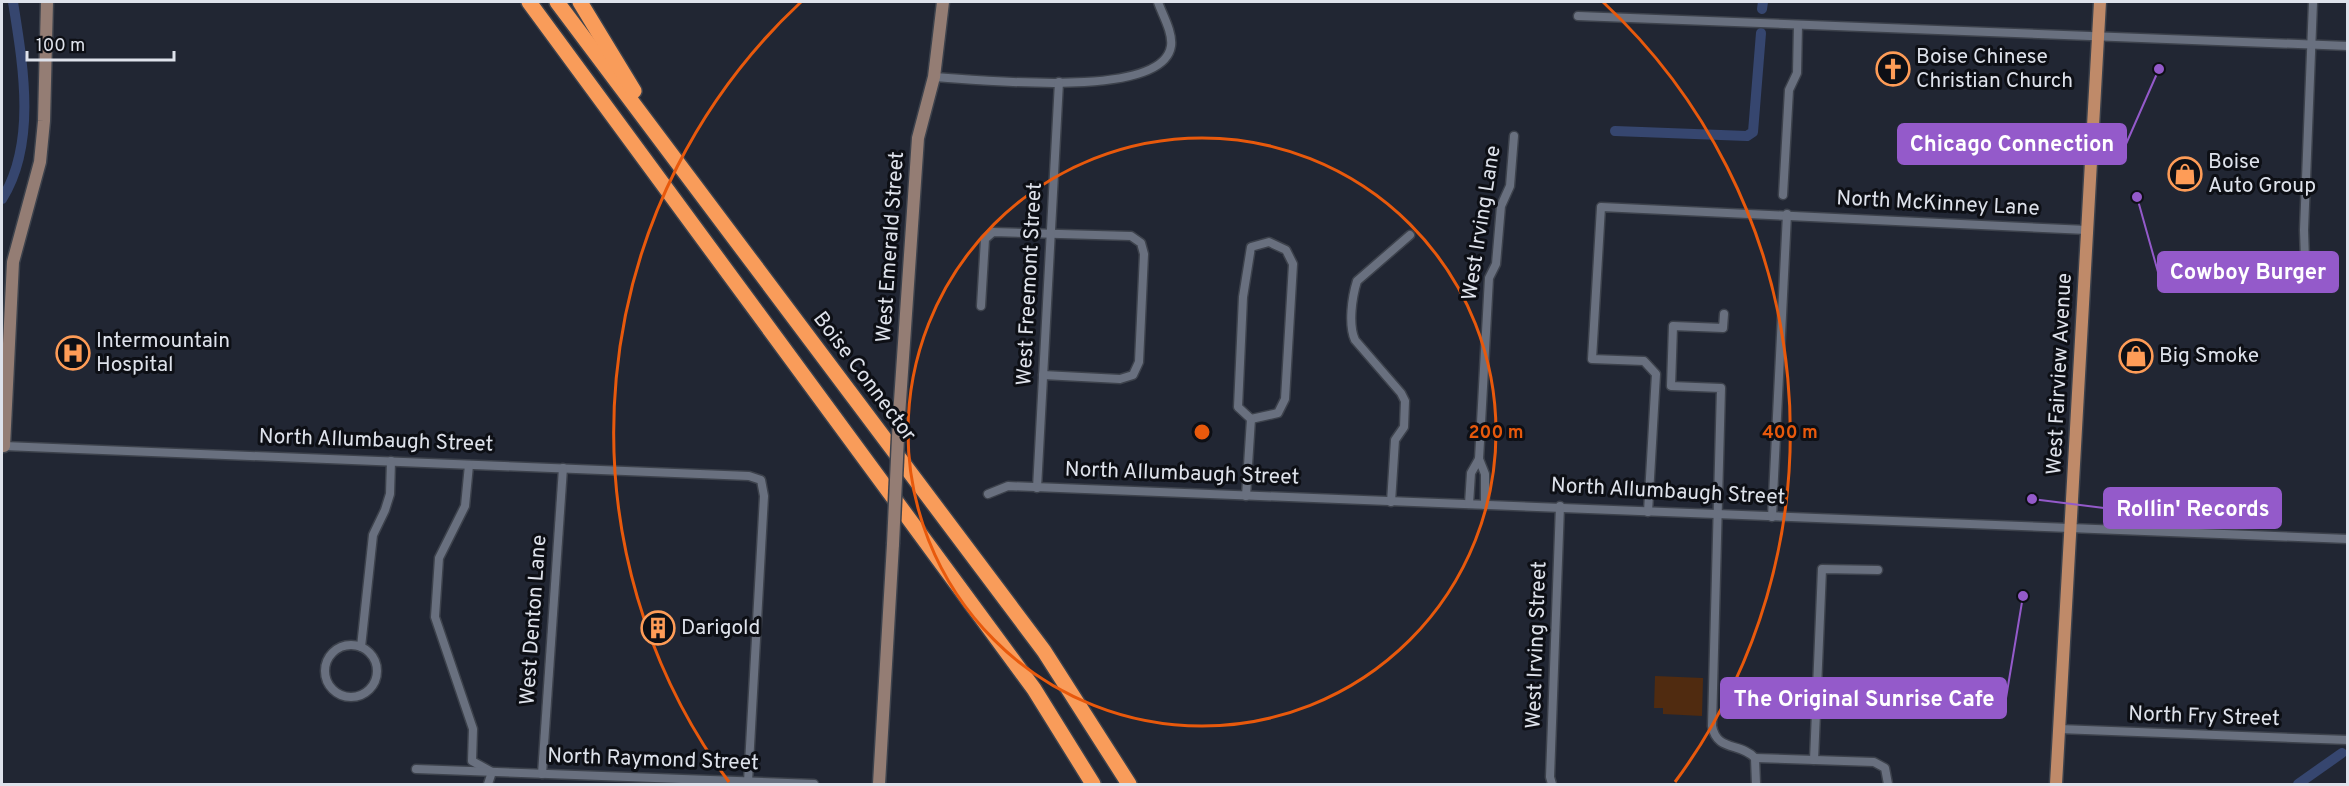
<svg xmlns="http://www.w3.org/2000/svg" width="2349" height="786" viewBox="0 0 2349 786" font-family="Overpass,sans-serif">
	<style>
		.green { fill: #502b10 }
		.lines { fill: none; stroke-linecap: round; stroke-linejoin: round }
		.canal { stroke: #36466f; stroke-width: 10 }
		.street-casing { stroke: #3d424c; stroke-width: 11 }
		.secondary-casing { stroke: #3d424c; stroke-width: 15 }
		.primary-casing { stroke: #3d424c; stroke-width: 15 }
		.highway-casing { stroke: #3d424c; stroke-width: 18 }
		.street { stroke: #69707f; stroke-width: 8 }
		.secondary { stroke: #947d74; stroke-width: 12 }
		.primary { stroke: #bf8a69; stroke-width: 12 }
		.highway { stroke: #f99c5a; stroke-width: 15 }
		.secondary-bridge-casing { stroke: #3d424c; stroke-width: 15; stroke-linecap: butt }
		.secondary-bridge { stroke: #947d74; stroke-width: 12 }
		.ring { fill: none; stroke: #e8590c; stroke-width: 3 }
		.labels { text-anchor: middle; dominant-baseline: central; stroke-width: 6; stroke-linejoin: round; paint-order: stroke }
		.poi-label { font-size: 21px; fill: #dee2eb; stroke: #0d0f15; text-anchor: start }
		.street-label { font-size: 21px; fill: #dee2eb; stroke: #0d0f15 }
		.centre { fill: #e8590c; stroke: #0d0f15; stroke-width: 3 }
		.ring-label { font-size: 18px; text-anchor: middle; font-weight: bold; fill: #e8590c; stroke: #0d0f15; stroke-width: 6; stroke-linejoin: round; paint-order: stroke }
		.leader { fill: none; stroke: #945aca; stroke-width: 2 }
		.callout-dot { fill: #945aca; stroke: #0d0f15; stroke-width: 2 }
		.callout { fill: #945aca; stroke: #945aca; stroke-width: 2 }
		.callout-label { font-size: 22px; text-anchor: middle; font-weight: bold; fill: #fff }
	</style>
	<rect width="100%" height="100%" fill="#212633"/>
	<!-- green -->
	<polygon class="green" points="1655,676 1703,678 1702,716 1663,714 1663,708 1654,708"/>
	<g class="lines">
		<!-- canal -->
		<g class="canal">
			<polyline points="1762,9 1763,2"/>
			<polyline points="1615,131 1747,136 1753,132 1761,33"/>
			<path d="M2,199C37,143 23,65 13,2"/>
			<polyline points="2298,784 2342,753"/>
		</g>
		<!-- street casing -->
		<g class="street-casing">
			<g id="street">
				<polyline points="2313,2 2304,230 2305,260 2314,263"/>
				<polyline points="1578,16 2348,46"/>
				<path d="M934,77C975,79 1163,101 1171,46C1173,32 1162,14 1158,2"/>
				<polyline points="1783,195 1789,90 1797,73 1798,25"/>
				<polygon points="1269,242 1286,250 1293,264 1285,399 1278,413 1251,419 1238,407 1243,297 1251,247"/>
				<polyline points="981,306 985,239 993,232 1131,236 1141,243 1144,254 1139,362 1133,375 1120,379 1043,375"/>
				<path d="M1724,314L1723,328L1673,326L1671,386L1721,388L1712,726C1717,752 1740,742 1755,758L1756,784"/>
				<polyline points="4,446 749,476 761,480 764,496 748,782"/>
				<polyline points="1479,459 1489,278 1496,264 1501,206 1510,186 1514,136"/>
				<polyline points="469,465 465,506 439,558 435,617 473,729 472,761 492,772 488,784"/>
				<polyline points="1037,488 1059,82"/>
				<polyline points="988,494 1008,486 2348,539"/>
				<polyline points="1246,496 1251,419"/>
				<path d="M1391,502L1395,440L1404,427L1405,401L1401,393L1355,340C1348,325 1352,297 1357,281L1410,235"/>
				<polyline points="1469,504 1471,473 1479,459 1485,474 1485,505"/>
				<polyline points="1648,512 1656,374 1644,361 1592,359 1601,207 2087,230"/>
				<polyline points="1772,517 1787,214"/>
				<circle cx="351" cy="671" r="26"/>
				<polyline points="361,647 373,535 385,510 390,494 391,461"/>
				<polyline points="2059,729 2348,740"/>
				<polyline points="1755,758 1874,762 1885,768 1888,784"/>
				<polyline points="1814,760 1822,569 1878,570"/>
				<polyline points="416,769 814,784"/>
				<polyline points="542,774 563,468"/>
				<polyline points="1552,784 1550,777 1560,506"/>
			</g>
		</g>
		<!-- secondary casing -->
		<g class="secondary-casing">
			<g id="secondary">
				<polyline points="899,416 918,138 934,77 943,2"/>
				<polyline points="2,446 4,446 13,262 40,162 44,121 47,2"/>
				<polyline points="879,784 893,544"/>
			</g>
		</g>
		<!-- primary casing -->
		<g class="primary-casing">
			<polyline id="primary" points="2056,784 2100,2"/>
		</g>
		<!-- highway casing -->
		<g class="highway-casing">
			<g id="highway">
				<polyline points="529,2 1034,689 1093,784"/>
				<polyline points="557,2 1044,651 1129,784"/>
				<polyline points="580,2 634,91"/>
			</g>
		</g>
		<!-- street -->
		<use href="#street" class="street"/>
		<!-- secondary -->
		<use href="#secondary" class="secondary"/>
		<!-- primary -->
		<use href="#primary" class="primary"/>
		<!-- highway -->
		<use href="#highway" class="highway"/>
		<!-- secondary-bridge casing -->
		<g class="secondary-bridge-casing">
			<polyline id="secondary-bridge" points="893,544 899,416"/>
		</g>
		<!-- secondary-bridge -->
		<use href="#secondary-bridge" class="secondary-bridge"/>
	</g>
	<!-- distance rings -->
	<g class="ring">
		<circle cx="1202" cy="432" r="294"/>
		<path d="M729 782A588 588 0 0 1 801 2M1603 2A588 588 0 0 1 1675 782"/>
	</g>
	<!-- icons -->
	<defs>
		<g id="church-ring" transform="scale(1.725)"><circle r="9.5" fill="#0d0f15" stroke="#fe9c57" stroke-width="1.5"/><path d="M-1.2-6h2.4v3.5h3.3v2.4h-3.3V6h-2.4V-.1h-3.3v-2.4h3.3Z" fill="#fe9c57"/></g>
		<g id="shop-ring" transform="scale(1.725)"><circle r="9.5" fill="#0d0f15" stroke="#fe9c57" stroke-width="1.5"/><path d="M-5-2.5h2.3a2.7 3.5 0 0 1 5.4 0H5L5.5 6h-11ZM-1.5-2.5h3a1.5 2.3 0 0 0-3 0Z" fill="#fe9c57"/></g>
		<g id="hospital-ring" transform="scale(1.725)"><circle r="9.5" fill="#0d0f15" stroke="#fe9c57" stroke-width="1.5"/><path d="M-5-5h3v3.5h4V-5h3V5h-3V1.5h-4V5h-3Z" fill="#fe9c57"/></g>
		<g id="building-ring" transform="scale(1.725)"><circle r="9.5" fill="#0d0f15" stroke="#fe9c57" stroke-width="1.5"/><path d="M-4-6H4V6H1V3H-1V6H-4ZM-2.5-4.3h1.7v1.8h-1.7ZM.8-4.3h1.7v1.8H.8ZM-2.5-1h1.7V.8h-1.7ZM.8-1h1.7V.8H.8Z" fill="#fe9c57"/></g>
	</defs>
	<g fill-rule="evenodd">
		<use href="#church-ring" x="1893" y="69"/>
		<use href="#shop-ring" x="2185" y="174"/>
		<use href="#hospital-ring" x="73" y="353"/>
		<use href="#shop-ring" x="2136" y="356"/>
		<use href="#building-ring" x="658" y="628"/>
	</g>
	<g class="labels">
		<!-- poi labels -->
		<g class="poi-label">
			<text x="1916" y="57">Boise Chinese<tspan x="1916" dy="24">Christian Church</tspan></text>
			<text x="2208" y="162">Boise<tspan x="2208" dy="24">Auto Group</tspan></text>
			<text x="96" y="341">Intermountain<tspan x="96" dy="24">Hospital</tspan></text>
			<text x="2159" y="356">Big Smoke</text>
			<text x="681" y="628">Darigold</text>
		</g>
		<!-- street labels -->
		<g class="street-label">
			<text transform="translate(1938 204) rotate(3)">North McKinney Lane</text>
			<text transform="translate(1482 223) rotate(-81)">West Irving Lane</text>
			<text transform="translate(891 247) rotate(-86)">West Emerald Street</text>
			<text transform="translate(1030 284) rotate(-87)">West Freemont Street</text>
			<text transform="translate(2060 374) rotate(-87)">West Fairview Avenue</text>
			<text transform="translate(864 377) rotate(53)">Boise Connector</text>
			<text transform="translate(376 441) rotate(2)">North Allumbaugh Street</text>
			<text transform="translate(1182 474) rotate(2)">North Allumbaugh Street</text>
			<text transform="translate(1668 492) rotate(3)">North Allumbaugh Street</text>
			<text transform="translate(534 620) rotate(-86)">West Denton Lane</text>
			<text transform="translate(1537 645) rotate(-88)">West Irving Street</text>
			<text transform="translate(2204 717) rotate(2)">North Fry Street</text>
			<text transform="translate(653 760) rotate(2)">North Raymond Street</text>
		</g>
	</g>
	<circle cx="1202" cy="432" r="9" class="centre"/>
	<g class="ring-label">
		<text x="1496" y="438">200 m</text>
		<text x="1790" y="438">400 m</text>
	</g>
	<!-- callouts -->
	<path class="leader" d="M2159 69L2126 144M2137 197L2158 272M2032 499L2104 508M2023 596L2006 698"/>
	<g class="callout-dot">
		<circle cx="2159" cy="69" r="6"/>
		<circle cx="2137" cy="197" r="6"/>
		<circle cx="2032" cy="499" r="6"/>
		<circle cx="2023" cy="596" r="6"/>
	</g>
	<g class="callout">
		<rect x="1898" y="124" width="228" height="40" rx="6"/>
		<rect x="2158" y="252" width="180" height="40" rx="6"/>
		<rect x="2104" y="488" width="177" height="40" rx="6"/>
		<rect x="1721" y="678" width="285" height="40" rx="6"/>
	</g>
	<g class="callout-label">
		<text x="2012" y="151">Chicago Connection</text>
		<text x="2248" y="279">Cowboy Burger</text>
		<text x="2193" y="516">Rollin' Records</text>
		<text x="1864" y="706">The Original Sunrise Cafe</text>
	</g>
	<!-- border -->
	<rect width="2349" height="786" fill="none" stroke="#dee2eb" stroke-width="6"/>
	<!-- scale -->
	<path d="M27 51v9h147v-9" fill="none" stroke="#dee2eb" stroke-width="3"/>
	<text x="36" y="51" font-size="18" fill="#dee2eb" stroke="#0d0f15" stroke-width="4.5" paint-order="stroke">100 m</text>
</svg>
